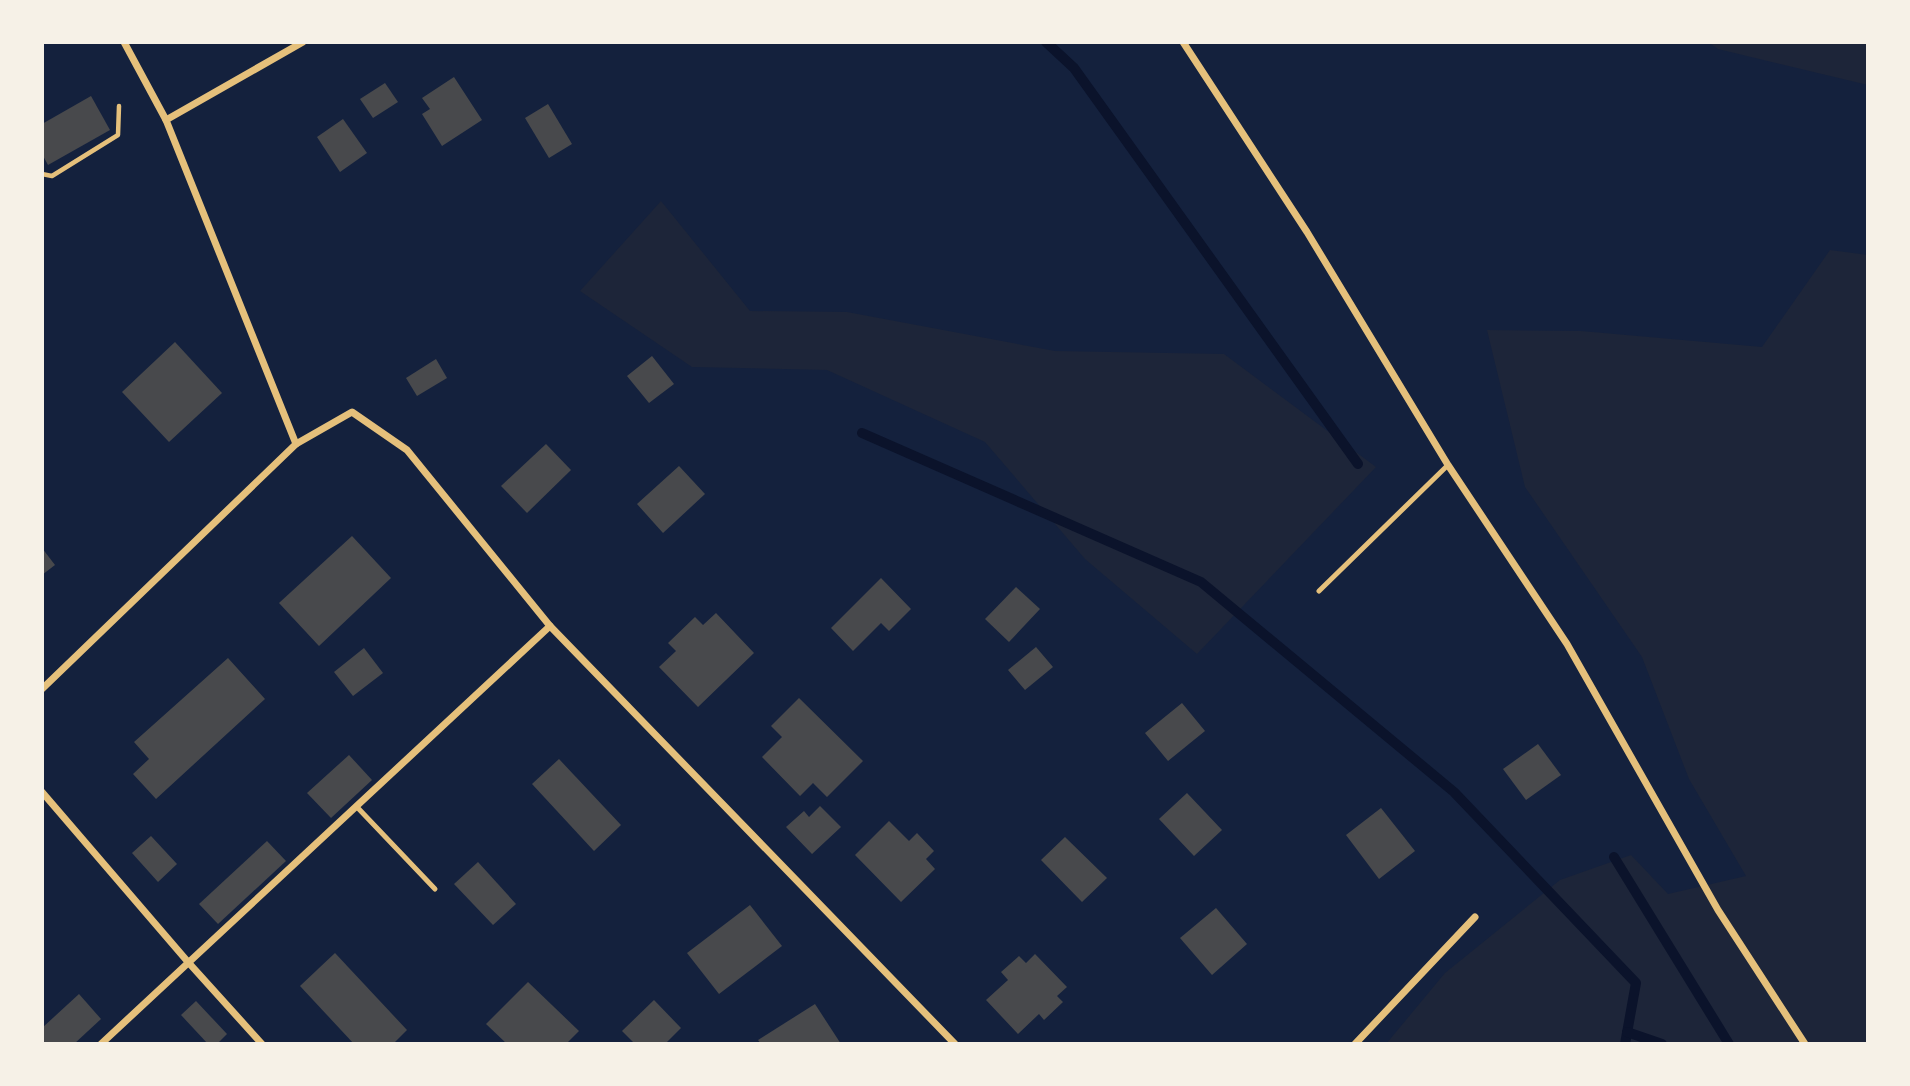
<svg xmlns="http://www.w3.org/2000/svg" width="1910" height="1086" viewBox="0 0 1910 1086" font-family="Mulish,sans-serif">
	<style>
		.green { fill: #1d2539 }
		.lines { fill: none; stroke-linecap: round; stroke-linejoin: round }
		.stream { stroke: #0b132b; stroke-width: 10 }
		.building { fill: #48494c }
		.path { stroke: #e5c07b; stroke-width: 4.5 }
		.service { stroke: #e5c07b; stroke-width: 5 }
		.minor { stroke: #e5c07b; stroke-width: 7 }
	</style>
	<rect width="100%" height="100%" fill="#14213d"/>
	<!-- green -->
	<g class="green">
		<polygon points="1708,42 1868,42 1868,85 1718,49"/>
		<polygon points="661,201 750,311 847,312 1055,351 1224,354 1376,467 1197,654 1085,559 985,442 827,370 692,367 580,291"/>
		<polygon points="1830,250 1868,255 1868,1044 1386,1044 1445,973 1560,880 1631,855 1668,894 1746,876 1689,779 1642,657 1525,487 1487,330 1581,331 1762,347"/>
	</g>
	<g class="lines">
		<!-- stream -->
		<g class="stream">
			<polyline points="1046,42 1074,68 1358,464"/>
			<polyline points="862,433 1201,582 1454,792 1636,983 1625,1044"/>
			<polyline points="1614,857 1729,1044"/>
			<polyline points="1627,1032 1662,1044"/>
		</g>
	</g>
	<!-- building -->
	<g class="building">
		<polygon points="454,77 482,120 442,146 422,114 430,109 422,98"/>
		<polygon points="385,83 398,102 373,118 360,99"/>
		<polygon points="91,96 110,130 48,165 42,154 42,124"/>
		<polygon points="548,104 572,144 549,158 525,118"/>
		<polygon points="343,119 367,153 340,172 317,137"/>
		<polygon points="175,342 222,393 169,442 122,392"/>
		<polygon points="652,356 674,384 649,403 627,376"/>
		<polygon points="436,359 447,378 417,396 406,378"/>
		<polygon points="546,444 571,470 527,513 501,486"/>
		<polygon points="679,466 705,494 663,533 637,504"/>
		<polygon points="352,536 391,578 319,646 279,603"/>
		<polygon points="42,548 55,565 42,575"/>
		<polygon points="881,578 911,609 889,631 881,623 853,651 831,628"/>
		<polygon points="1016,587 1040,609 1009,642 985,619"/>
		<polygon points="716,613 754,653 698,707 659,667 676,651 668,643 695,617 703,625"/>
		<polygon points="1036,647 1053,667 1025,690 1008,670"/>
		<polygon points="364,648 383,673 353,696 334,672"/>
		<polygon points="228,658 265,699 156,799 133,774 149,759 134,742"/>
		<polygon points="799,698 863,761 827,797 813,783 800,796 762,757 782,737 771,726"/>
		<polygon points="1182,703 1205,731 1168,761 1145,733"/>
		<polygon points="1538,744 1561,775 1526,800 1503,769"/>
		<polygon points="349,755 372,780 331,818 307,793"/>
		<polygon points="559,759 621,825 594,851 532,784"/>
		<polygon points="1187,793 1222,830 1194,856 1159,819"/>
		<polygon points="820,806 841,827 812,854 786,827 804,811 809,817"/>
		<polygon points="1381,808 1415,851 1379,879 1346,835"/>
		<polygon points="889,821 909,841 917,833 934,851 926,859 935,869 901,902 855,855"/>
		<polygon points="151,836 177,864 158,882 132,853"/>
		<polygon points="1065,837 1107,878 1082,902 1041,860"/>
		<polygon points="267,841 286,861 218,924 199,904"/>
		<polygon points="478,862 516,904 493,925 454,884"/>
		<polygon points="750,905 782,946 719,994 687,953"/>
		<polygon points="1216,908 1247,944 1212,975 1180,938"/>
		<polygon points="335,953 407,1030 393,1044 354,1044 300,986"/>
		<polygon points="1035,954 1067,987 1057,996 1063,1002 1044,1020 1039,1014 1018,1034 986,1000 1008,980 1001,972 1019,956 1026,963"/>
		<polygon points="528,982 579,1031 566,1044 507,1044 486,1024"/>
		<polygon points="79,994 101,1019 74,1044 42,1044 42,1028"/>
		<polygon points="654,1000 681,1028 665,1044 635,1044 622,1031"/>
		<polygon points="196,1001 227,1034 217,1044 208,1044 181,1015"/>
		<polygon points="815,1004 841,1044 761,1044 758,1040"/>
	</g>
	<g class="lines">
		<!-- path -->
		<polyline class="path" points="42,174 52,176 118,135 119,106"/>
		<!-- service -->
		<g class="service">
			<polyline points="1319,591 1448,465"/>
			<polyline points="356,806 435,889"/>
		</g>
		<!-- minor -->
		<g class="minor">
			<polyline points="124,42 166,120 296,444"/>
			<polyline points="1183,42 1307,232 1448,465 1567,644 1718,910 1805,1044"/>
			<polyline points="166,120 303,42"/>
			<polyline points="42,689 296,444 352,412 407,450 550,626 955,1044"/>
			<polyline points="42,792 188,962 262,1044"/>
			<polyline points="101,1044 550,626"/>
			<polyline points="1355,1044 1475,917"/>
		</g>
	</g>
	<!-- border -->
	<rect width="1910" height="1086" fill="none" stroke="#f6f1e7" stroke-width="88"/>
</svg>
